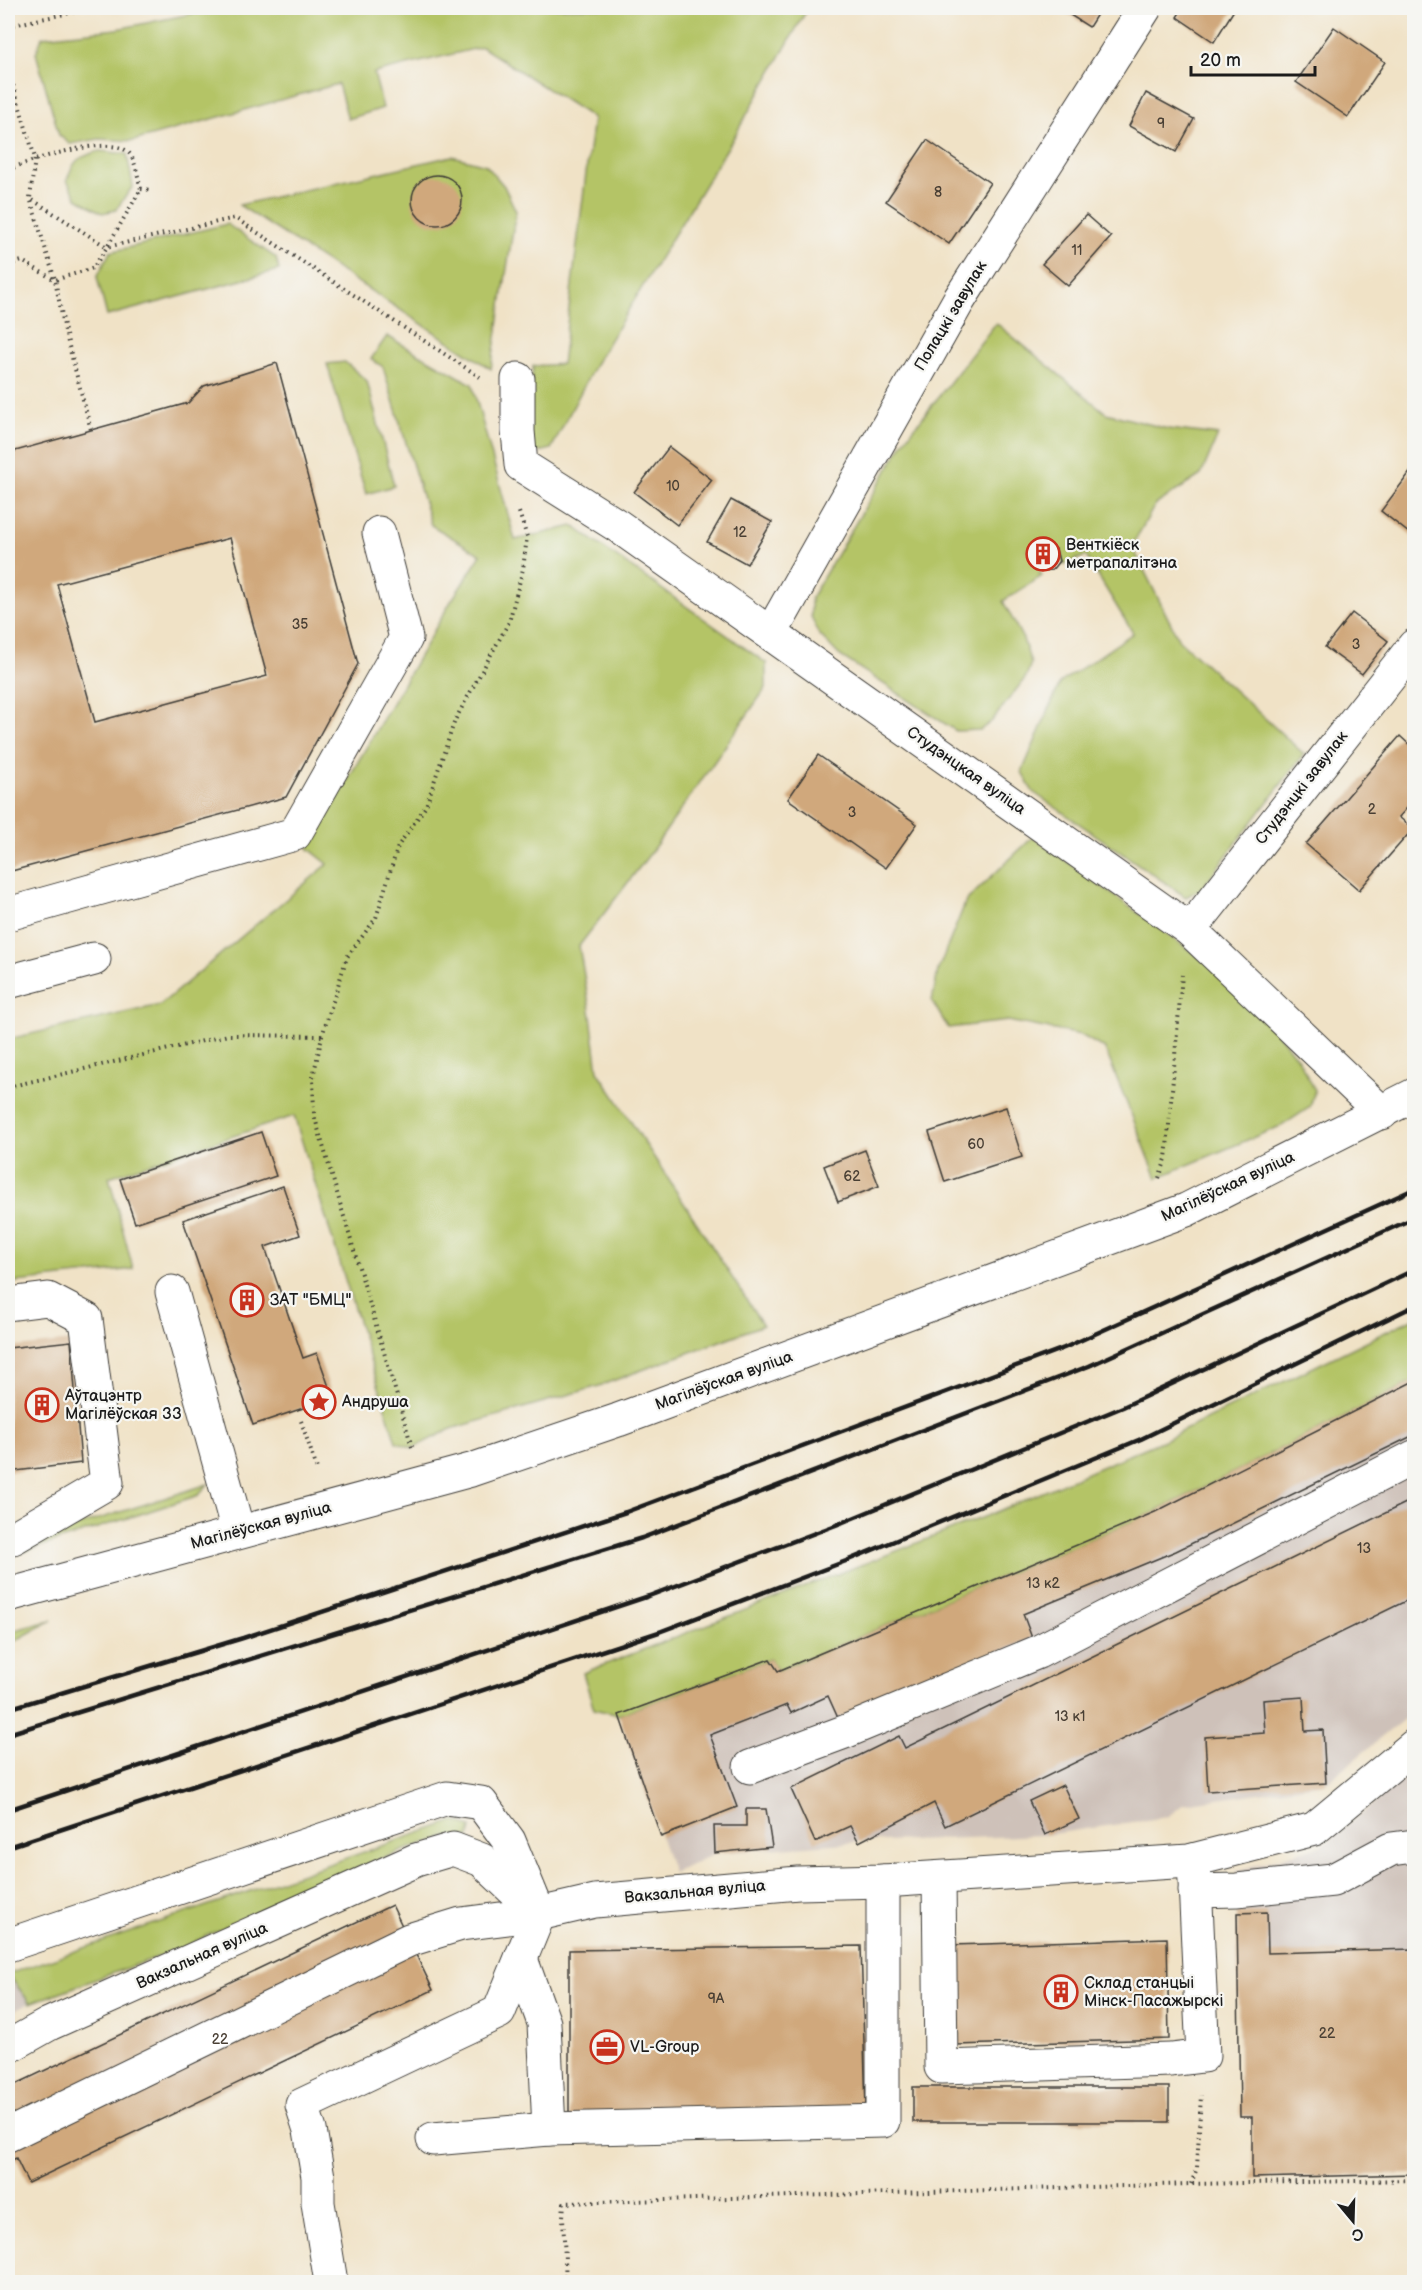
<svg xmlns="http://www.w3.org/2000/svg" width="1422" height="2290" viewBox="0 0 1422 2290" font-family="'Balsamiq Sans',sans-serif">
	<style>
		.industrial { fill: #cec1b9 }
		.green { fill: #b4c466; stroke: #687041; stroke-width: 1.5 }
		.building { fill: #d0a87c; fill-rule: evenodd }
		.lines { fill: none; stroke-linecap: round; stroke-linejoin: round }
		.minor-casing { stroke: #3c3a36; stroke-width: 35 }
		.path { stroke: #3c3a36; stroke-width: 4; stroke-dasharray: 1.5 4.5; stroke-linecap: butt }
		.minor { stroke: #fff; stroke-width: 33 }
		.rail { stroke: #1c1c1c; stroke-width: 4.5 }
		.labels { text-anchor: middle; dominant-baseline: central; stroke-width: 4.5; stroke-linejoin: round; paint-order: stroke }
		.number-label { font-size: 14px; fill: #493f34 }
		.street-label { font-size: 16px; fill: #1c1c1c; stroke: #f6f6f2 }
		.poi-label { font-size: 16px; fill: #1c1c1c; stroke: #f6f6f2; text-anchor: start }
	</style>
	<rect width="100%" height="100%" fill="#f6f6f2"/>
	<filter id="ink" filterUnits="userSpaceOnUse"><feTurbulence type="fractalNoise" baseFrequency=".0167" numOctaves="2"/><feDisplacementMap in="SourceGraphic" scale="12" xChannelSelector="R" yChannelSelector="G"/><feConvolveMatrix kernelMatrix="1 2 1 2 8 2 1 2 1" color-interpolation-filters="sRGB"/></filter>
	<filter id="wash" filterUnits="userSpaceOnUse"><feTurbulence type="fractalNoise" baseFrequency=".008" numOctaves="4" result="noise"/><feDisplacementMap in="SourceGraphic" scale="24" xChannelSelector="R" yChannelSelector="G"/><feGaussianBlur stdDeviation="1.35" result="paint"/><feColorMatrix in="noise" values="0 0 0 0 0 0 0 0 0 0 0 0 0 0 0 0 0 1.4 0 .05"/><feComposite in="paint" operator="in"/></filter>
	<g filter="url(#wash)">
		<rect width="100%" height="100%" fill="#f0e2c6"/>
		<!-- industrial -->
		<g class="industrial">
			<polygon points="1414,1381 1414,1711 1326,1783 1184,1804 1167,1817 1045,1835 859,1842 715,1853 673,1873 619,1715 770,1659 777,1670 1155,1512"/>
			<polygon points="1414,1770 1414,2174 1252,2178 1252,2118 1240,2117 1236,1871 1323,1845"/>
			<polygon points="8,1972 30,2003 8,2014"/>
		</g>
		<!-- green -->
		<g class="green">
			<polygon points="220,8 808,8 731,142 597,361 551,449 526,455 533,366 562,364 593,118 482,47 374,73 383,108 348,119 338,84 133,141 99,139 70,144 59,135 36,53 42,37 117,29"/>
			<path d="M100,151L127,154L133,186L116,210L102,213L77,198L67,180C74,158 79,157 100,151Z"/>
			<polygon points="452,156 486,165 504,186 516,211 491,369 239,205"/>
			<polygon points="227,224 276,258 279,270 107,316 97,277 110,252"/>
			<polygon points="996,323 1106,413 1168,429 1218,435 1201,475 1155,505 1132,546 1179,640 1304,754 1202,888 1186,897 1033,792 1022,772 1060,683 1133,633 1086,556 1064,564 1056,549 1042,541 1027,550 1042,576 1003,601 1023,639 1031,663 1026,677 992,721 980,730 956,731 839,655 818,633 811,616 811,598 905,440"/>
			<polygon points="387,336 472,384 515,540 573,526 766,663 766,688 649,855 579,946 591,1016 598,1071 763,1325 599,1386 451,1429 413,1448 396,1442 294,1116 109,1177 133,1269 8,1283 8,1039 160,1005 328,864 308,848 450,603 481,555 431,525 383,367 371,359"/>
			<polygon points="345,362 367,381 394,486 366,494 327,364"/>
			<polygon points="1033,837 1210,965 1248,996 1298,1059 1315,1090 1310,1107 1283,1125 1157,1178 1105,1049 1081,1035 1008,1021 948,1028 932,1001 938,970 966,901"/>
			<polygon points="1414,1318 1414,1381 1155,1512 778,1671 770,1659 619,1715 594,1709 583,1673 989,1515 1166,1439"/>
			<polygon points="208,1484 199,1495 8,1557 8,1548"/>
			<polygon points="52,1620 8,1645 8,1632"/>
			<polygon points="454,1821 471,1827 469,1837 447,1837 405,1850 297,1892 180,1949 30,2003 8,1974"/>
		</g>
		<g id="blocks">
			<!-- building -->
			<g class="building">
				<polygon points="1059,8 1101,8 1089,27"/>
				<polygon points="1183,8 1230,8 1234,10 1214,42 1177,17"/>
				<polygon points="1334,27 1385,62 1348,117 1296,82"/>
				<polygon points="1146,93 1194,119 1176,152 1129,126"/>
				<polygon points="927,140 990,183 949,244 886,201"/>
				<circle cx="437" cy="200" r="25"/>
				<polygon points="1086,215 1111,237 1068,286 1042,264"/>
				<path d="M277,363L358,664L286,797L8,872V453L188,403L204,386ZM230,538L267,676L95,722L57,584Z"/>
				<polygon points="669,447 712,480 677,525 634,492"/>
				<polygon points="1414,467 1414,537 1381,511"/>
				<polygon points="731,500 772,522 747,564 707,542"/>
				<polygon points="1042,541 1056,549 1059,561 1052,570 1040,571 1030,558 1027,550"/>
				<polygon points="1352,613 1388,641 1362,674 1325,647"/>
				<polygon points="1400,736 1414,749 1414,800 1399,817 1413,829 1359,890 1306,844"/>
				<polygon points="818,755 917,824 886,868 788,799"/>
				<polygon points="1006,1107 1022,1157 945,1182 929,1132"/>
				<polygon points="261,1132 276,1176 135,1223 120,1179"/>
				<polygon points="865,1150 879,1186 838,1202 824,1166"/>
				<polygon points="283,1186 300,1235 265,1247 303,1358 317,1353 333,1398 253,1425 183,1220"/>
				<polygon points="71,1341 81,1463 8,1472 8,1348"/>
				<polygon points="1414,1381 1414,1435 1176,1551 1023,1614 1032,1638 838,1718 828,1696 791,1713 787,1705 710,1735 737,1807 661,1837 619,1715 770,1659 778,1671 1155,1512"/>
				<polygon points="1414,1499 1414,1597 945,1826 934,1803 859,1842 850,1826 815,1842 791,1789 899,1736 905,1748"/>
				<polygon points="1303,1697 1305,1731 1323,1730 1326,1783 1208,1791 1205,1737 1265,1733 1263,1700"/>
				<polygon points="1063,1785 1079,1819 1045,1835 1029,1801"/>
				<polygon points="746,1809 766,1809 772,1847 715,1853 714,1826 746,1826"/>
				<polygon points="392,1905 433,1990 28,2183 16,2158 8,2162 8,2088"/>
				<polygon points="1267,1912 1268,1953 1414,1949 1414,2174 1252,2178 1252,2117 1240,2117 1237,1913"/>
				<polygon points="1167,1938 1169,2039 955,2045 953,1945"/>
				<polygon points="861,1946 866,2109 569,2118 569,1950"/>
				<rect x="913" y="2087" width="256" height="35"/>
			</g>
		</g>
	</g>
	<g filter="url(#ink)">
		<use href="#blocks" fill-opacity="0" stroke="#3c3a36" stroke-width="1.5"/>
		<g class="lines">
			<!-- minor casing -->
			<g class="minor-casing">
				<g id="minor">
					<polyline points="518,379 518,431 521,465 618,526 1190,930 1382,1113"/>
					<polyline points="771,633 959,300 1145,8"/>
					<polyline points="8,914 295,834 406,638 379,533"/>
					<polyline points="1190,930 1414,646"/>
					<polyline points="8,982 94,959"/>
					<polyline points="172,1292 238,1531"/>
					<polyline points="8,1304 48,1299 86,1319 107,1483 13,1538 8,1538"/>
					<polyline points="8,1595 471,1470 618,1420 1186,1210 1414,1095"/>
					<polyline points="750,1767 847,1731 1038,1652 1414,1457"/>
					<polyline points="939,1878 941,2067 1171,2060 1203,2056 1194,1860"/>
					<polyline points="1195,1891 1237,1890 1333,1880 1391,1849 1414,1846"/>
					<polyline points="8,1945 447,1798 481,1803 509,1841 539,1914 499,2012 302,2105 310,2130 318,2177 318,2203 331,2282"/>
					<polyline points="521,1959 544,2023 549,2129"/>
					<polyline points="8,2047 49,2024 416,1860 453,1849 482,1860 539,1914 595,1901 798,1883 883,1881 1189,1861 1314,1829 1414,1746"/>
					<polyline points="8,2135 409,1940 461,1924 539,1914"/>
					<polyline points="433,2139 549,2129 883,2121 883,1881"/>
				</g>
			</g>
			<!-- path -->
			<g class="path">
				<polyline points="8,26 93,8"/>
				<polyline points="8,68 35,158 30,198 55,280 65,331 91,430"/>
				<path d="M8,170C30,160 111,133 129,153C136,161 138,179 141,189L107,247L31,199"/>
				<polyline points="141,189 152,190"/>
				<polyline points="8,265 22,261 55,280 93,268 107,247 235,218 480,377"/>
				<polyline points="8,1087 228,1035 322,1036"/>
				<polyline points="1159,1178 1166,1159 1182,975"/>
				<polyline points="301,1421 318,1472"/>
				<polyline points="412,1447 314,1115 313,1077 322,1036 347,957 376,918 398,846 426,806 455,720 509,622 523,569 527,537 518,509"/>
				<polyline points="1191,2184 1197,2168 1201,2095"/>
				<polyline points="566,2282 563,2217 564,2203 1191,2184 1414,2180"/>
			</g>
			<!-- minor -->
			<use href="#minor" class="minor"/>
			<!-- rail -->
			<g class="rail">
				<polyline points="8,1709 243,1638 626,1512 1064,1348 1414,1189"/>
				<polyline points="8,1734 642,1538 1089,1366 1414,1218"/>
				<polyline points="8,1810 649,1596 836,1525 1123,1407 1414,1270"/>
				<polyline points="8,1847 659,1632 846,1561 1141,1439 1414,1306"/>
			</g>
		</g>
	</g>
	<!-- icons -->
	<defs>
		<g id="building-ring" transform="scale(1.725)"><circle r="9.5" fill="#f6f6f2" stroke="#c8321e" stroke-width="1.5"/><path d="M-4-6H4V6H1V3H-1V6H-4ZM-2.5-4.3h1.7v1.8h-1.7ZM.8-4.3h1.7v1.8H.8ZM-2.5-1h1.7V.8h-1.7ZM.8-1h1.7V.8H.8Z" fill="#c8321e"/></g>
		<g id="sight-ring" transform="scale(1.725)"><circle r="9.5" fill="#f6f6f2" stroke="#c8321e" stroke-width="1.5"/><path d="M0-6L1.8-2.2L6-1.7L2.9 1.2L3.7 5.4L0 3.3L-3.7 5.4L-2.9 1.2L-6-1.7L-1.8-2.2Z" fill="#c8321e"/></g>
		<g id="office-ring" transform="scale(1.725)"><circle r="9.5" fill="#f6f6f2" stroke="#c8321e" stroke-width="1.5"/><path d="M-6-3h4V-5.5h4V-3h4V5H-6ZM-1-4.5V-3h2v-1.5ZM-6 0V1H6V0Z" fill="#c8321e"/></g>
	</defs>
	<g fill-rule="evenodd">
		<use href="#building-ring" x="1043" y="554"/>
		<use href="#building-ring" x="247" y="1300"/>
		<use href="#sight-ring" x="319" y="1402"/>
		<use href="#building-ring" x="42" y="1405"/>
		<use href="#building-ring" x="1061" y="1992"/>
		<use href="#office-ring" x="607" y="2047"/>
	</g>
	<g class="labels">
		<!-- number labels -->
		<g class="number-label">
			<text x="1161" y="123">9</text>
			<text x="938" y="192">8</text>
			<text x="1077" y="250">11</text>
			<text x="673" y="486">10</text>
			<text x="740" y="532">12</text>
			<text x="300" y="624">35</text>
			<text x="1356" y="644">3</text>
			<text x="1372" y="809">2</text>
			<text x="852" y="812">3</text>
			<text x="976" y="1144">60</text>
			<text x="852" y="1176">62</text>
			<text x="1364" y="1548">13</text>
			<text x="1043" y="1583">13 к2</text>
			<text x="1070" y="1716">13 к1</text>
			<text x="716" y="1998">9А</text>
			<text x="1327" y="2033">22</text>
			<text x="220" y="2039">22</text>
		</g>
		<!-- street labels -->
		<g class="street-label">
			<text transform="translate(951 316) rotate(-59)">Полацкі завулак</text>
			<text transform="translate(966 771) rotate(35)">Студэнцкая вуліца</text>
			<text transform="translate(1302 788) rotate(-52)">Студэнцкі завулак</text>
			<text transform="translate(1228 1187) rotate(-25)">Магілёўская вуліца</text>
			<text transform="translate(724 1381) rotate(-20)">Магілёўская вуліца</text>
			<text transform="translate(261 1526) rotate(-15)">Магілёўская вуліца</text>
			<text transform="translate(695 1892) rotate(-5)">Вакзальная вуліца</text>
			<text transform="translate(202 1956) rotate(-24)">Вакзальная вуліца</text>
		</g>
		<!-- poi labels -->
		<g class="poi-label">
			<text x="1066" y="545">Венткіёск<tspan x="1066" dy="18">метрапалітэна</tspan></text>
			<text x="270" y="1300">ЗАТ "БМЦ"</text>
			<text x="65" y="1396">Аўтацэнтр<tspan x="65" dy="18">Магілёўская 33</tspan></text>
			<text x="342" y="1402">Андруша</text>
			<text x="1084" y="1983">Склад станцыі<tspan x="1084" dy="18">Мінск-Пасажырскі</tspan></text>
			<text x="630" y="2047">VL-Group</text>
		</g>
	</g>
	<!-- margin -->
	<rect width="1422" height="2290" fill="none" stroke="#f6f6f2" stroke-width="30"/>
	<!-- north arrow -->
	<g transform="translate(1353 2221) rotate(161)" stroke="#f6f6f2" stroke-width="4.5" paint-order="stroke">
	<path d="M0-4.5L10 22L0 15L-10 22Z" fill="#1c1c1c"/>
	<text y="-9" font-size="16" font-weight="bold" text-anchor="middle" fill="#1c1c1c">С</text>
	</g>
	<!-- scale -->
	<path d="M1191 66v9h124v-9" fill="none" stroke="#1c1c1c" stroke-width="3"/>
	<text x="1200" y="66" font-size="18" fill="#1c1c1c" stroke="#f6f6f2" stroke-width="4.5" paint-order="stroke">20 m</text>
</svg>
